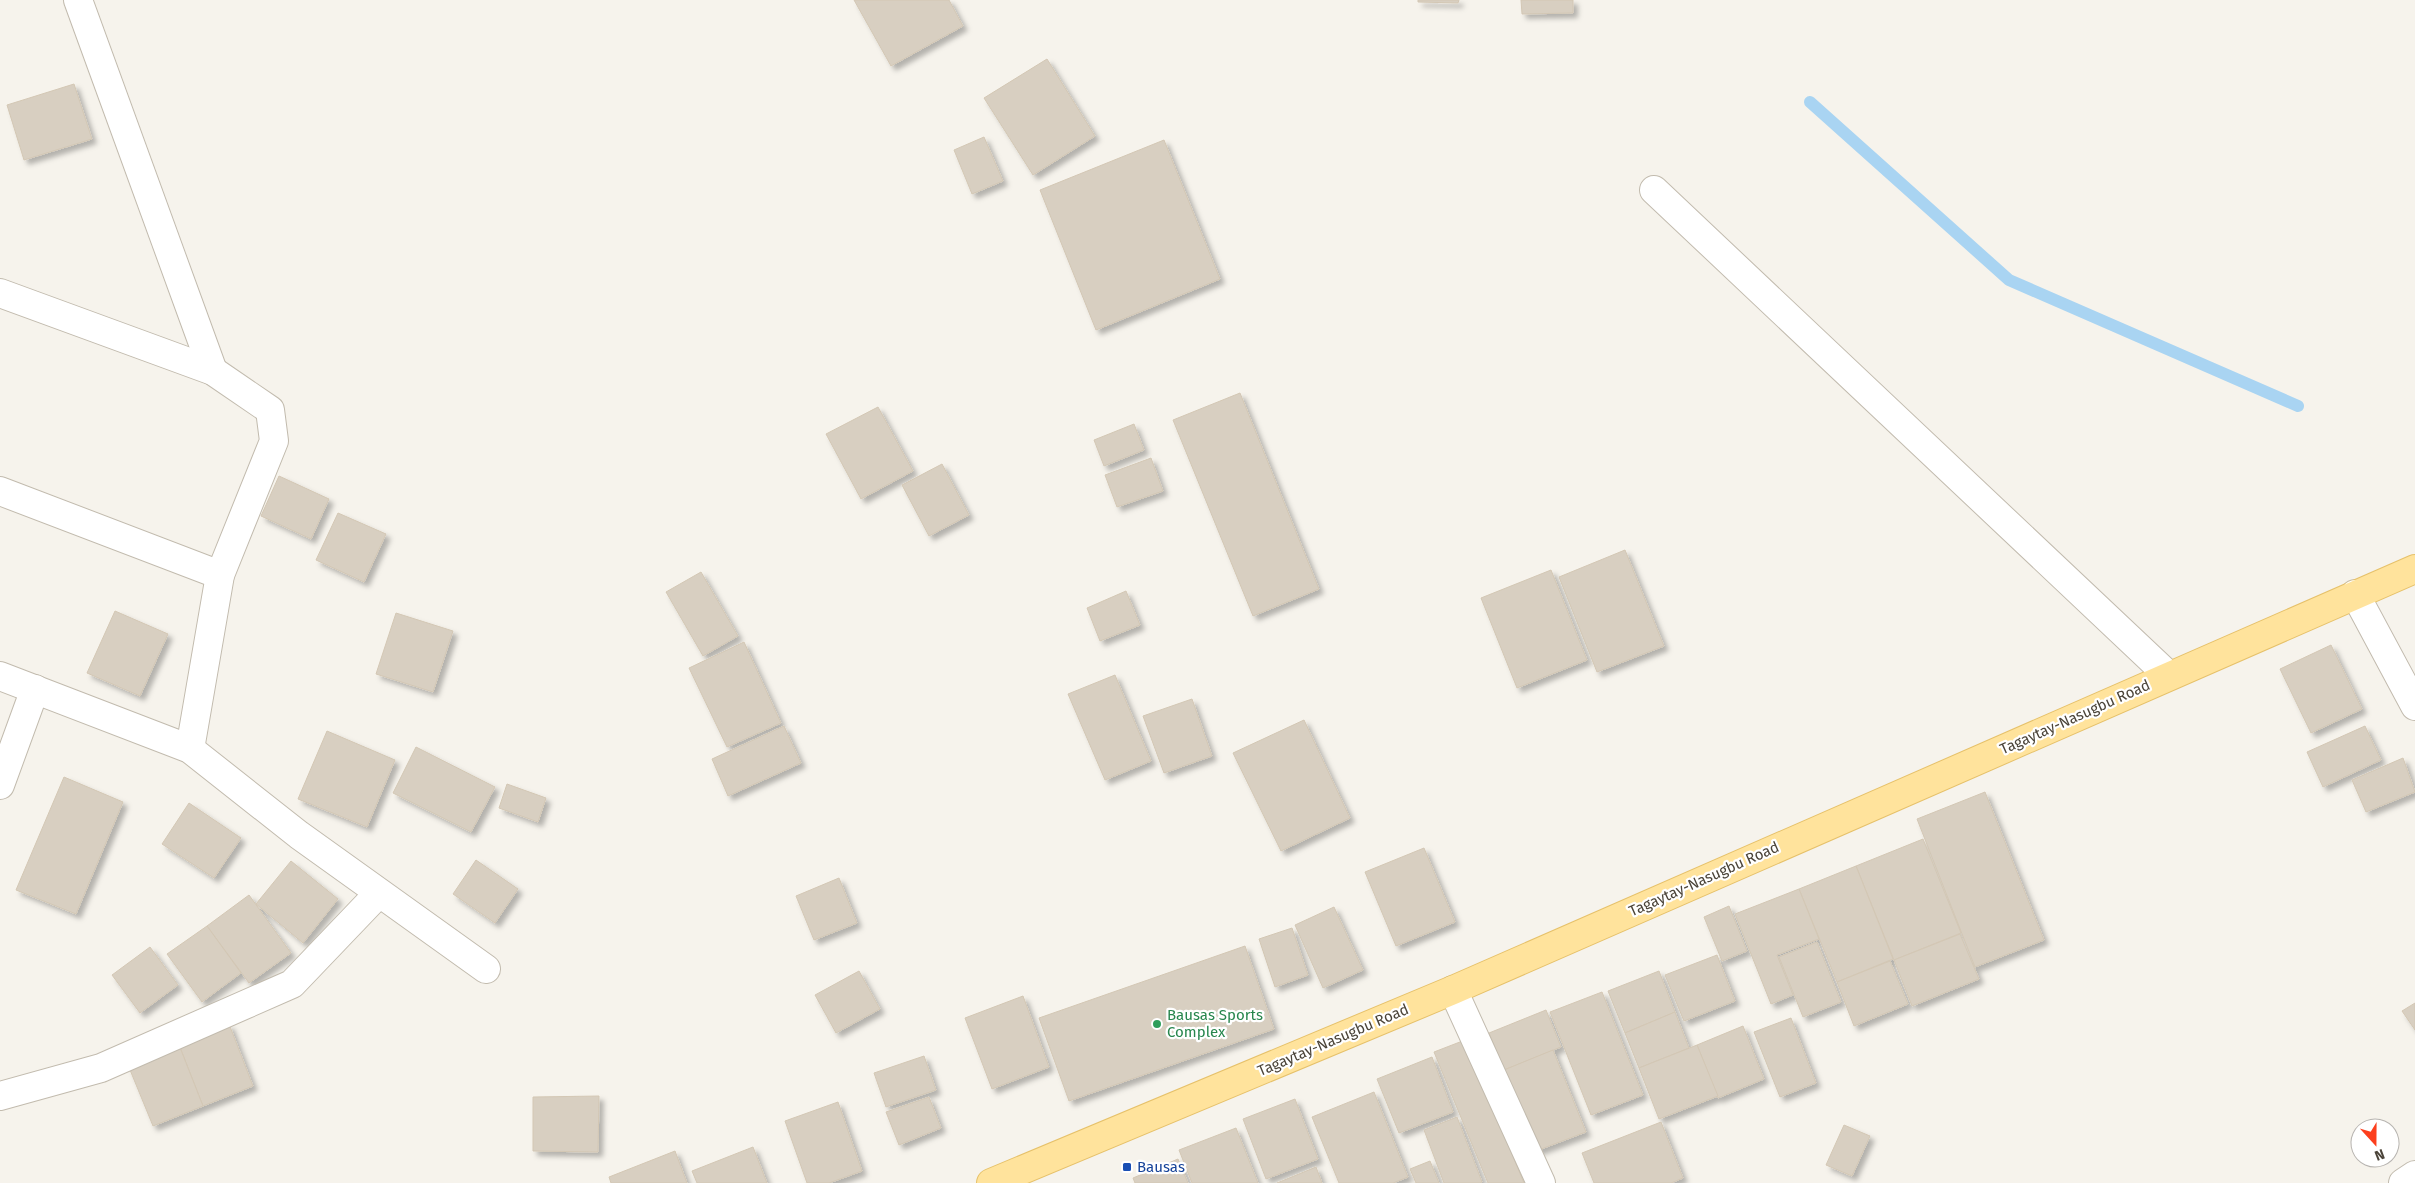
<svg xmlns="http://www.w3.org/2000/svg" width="2415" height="1183" viewBox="0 0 2415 1183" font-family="'Fira Sans',sans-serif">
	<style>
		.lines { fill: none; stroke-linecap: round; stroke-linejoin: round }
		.stream { stroke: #a9d4f2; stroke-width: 12 }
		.building { fill: #d8cfc1; stroke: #d3c7b4; filter: url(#shadow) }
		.minor-casing { stroke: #c2bbae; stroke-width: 30 }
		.tertiary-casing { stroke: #c2bbae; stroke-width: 30 }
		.primary-casing { stroke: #e6c16a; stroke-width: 30 }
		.minor { stroke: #fff; stroke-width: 28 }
		.tertiary { stroke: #fff; stroke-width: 28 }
		.primary { stroke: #ffe39c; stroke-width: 28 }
		.leisure-dot { fill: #2e9e5b; stroke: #fff; stroke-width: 2 }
		.transit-dot { fill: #1a4fb4; stroke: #fff; stroke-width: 2 }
		.labels { text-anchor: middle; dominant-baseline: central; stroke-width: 4.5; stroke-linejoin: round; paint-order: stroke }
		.street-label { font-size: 15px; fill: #4b4439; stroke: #fff }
		.leisure-label { font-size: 15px; fill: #27864d; stroke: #fff; text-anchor: start }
		.transit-label { font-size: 15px; fill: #164399; stroke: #fff; text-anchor: start }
	</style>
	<defs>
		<filter id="shadow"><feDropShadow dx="4.5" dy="4.5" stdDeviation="2.5" flood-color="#0004"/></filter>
	</defs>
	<rect width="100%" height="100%" fill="#f6f3ec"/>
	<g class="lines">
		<!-- stream -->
		<polyline class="stream" points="1810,102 2009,280 2298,406"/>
	</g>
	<!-- building -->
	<g class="building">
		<polygon points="854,0 949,0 963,26 891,66"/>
		<polygon points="1418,0 1459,0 1458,3 1418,2"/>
		<polygon points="1521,0 1573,0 1573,13 1522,14"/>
		<polygon points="1047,59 1095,136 1033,175 984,98"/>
		<polygon points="74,84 92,139 24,160 7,105"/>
		<polygon points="984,137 1003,181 972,194 954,150"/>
		<polygon points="1164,140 1220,279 1096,330 1040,190"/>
		<polygon points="1240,393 1319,589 1253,616 1173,420"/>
		<polygon points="878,407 913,471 861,499 826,434"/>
		<polygon points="1134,424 1144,450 1104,466 1094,440"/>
		<polygon points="1151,458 1163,491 1117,507 1105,475"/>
		<polygon points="942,464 969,515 929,536 902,485"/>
		<polygon points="279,476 329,499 311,539 261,516"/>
		<polygon points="338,513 386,534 364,582 316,560"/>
		<polygon points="1625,550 1664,646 1597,672 1559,577"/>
		<polygon points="1551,570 1587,660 1517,688 1481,598"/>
		<polygon points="701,572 738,636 703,656 666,592"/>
		<polygon points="1126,591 1140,625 1100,641 1087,608"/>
		<polygon points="115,611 168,634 140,696 87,673"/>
		<polygon points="396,613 453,631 433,692 376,674"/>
		<polygon points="744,642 781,723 727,747 689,668"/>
		<polygon points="2331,645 2362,709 2311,733 2280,669"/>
		<polygon points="1115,675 1151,761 1105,780 1068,694"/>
		<polygon points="1192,699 1212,756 1164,773 1143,716"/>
		<polygon points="1304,720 1350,818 1281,851 1233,753"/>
		<polygon points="784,726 801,763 728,796 712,759"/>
		<polygon points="2365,726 2381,760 2323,787 2307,752"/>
		<polygon points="327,731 395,760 367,827 298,799"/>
		<polygon points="416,747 495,787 471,832 393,793"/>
		<polygon points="2403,758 2415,792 2366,812 2352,780"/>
		<polygon points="64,777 123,802 76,914 16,890"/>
		<polygon points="507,784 546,798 538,822 499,808"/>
		<polygon points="1985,792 2044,940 1975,967 1917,819"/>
		<polygon points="189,803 241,838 214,878 162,844"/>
		<polygon points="1923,839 1961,933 1894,960 1856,866"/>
		<polygon points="1424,848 1455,922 1396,946 1365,872"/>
		<polygon points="476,860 518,889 495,923 453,894"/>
		<polygon points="291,861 338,899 303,943 256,904"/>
		<polygon points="1856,866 1893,959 1837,982 1799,889"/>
		<polygon points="839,878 857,923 814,940 796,896"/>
		<polygon points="1799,889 1819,939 1777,955 1793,995 1771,1004 1735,914"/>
		<polygon points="249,895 291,953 249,983 207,926"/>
		<polygon points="1729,906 1747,951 1722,961 1704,917"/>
		<polygon points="1334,907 1363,970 1323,988 1295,925"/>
		<polygon points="207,926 241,973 202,1002 167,954"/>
		<polygon points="1292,928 1308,975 1275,987 1259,939"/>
		<polygon points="1960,934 1979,979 1912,1006 1894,960"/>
		<polygon points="1817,942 1841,1002 1803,1017 1779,957"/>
		<polygon points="1245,946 1274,1029 1069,1101 1039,1018"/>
		<polygon points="150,947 178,985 140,1013 112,975"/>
		<polygon points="1717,955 1735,1001 1684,1021 1665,975"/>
		<polygon points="1890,961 1908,1004 1854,1026 1837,982"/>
		<polygon points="859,971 880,1009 836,1033 815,995"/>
		<polygon points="1659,971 1675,1012 1625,1033 1608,991"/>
		<polygon points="1602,992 1643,1095 1591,1115 1550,1012"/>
		<polygon points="1023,996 1049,1067 992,1089 965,1018"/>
		<polygon points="2415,1003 2415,1030 2402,1011"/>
		<polygon points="1546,1010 1561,1047 1504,1070 1489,1033"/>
		<polygon points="1675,1012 1689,1048 1639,1068 1625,1033"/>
		<polygon points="1791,1018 1816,1083 1780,1097 1754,1032"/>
		<polygon points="229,1024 253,1086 203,1106 179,1045"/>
		<polygon points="1743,1026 1764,1079 1718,1098 1697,1045"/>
		<polygon points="1465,1040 1524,1183 1488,1183 1434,1052"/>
		<polygon points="179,1045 203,1106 153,1126 128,1065"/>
		<polygon points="1697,1045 1718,1096 1659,1119 1639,1068"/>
		<polygon points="1553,1050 1586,1132 1536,1151 1504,1070"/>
		<polygon points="924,1056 936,1090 886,1107 874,1073"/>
		<polygon points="1432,1057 1453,1112 1399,1133 1377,1079"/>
		<polygon points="1374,1092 1408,1177 1393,1183 1339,1183 1312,1117"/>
		<polygon points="599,1096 598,1152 533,1151 533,1097"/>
		<polygon points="929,1097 941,1128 899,1145 886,1112"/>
		<polygon points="1295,1099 1318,1159 1266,1179 1243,1119"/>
		<polygon points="838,1102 862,1171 829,1183 807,1183 785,1121"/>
		<polygon points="1457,1117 1482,1182 1480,1183 1444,1183 1424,1130"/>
		<polygon points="1661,1122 1683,1178 1671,1183 1594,1183 1582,1153"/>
		<polygon points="1844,1125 1870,1136 1852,1176 1826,1165"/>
		<polygon points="1236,1128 1258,1183 1192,1183 1179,1150"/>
		<polygon points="753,1147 767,1183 697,1183 692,1171"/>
		<polygon points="675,1151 687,1183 611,1183 609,1177"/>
		<polygon points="1178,1159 1188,1183 1135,1183 1133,1178"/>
		<polygon points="1430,1161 1439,1183 1416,1183 1410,1169"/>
		<polygon points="1316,1167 1322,1183 1277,1183"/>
	</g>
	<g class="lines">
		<!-- minor casing -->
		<g class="minor-casing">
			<g id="minor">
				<polyline points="78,0 213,371"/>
				<polyline points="1654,190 2169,676"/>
				<polyline points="0,293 213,371 270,410 274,441 220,575 190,749"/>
				<polyline points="0,491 220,575"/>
				<polyline points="0,676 190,749 299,835 486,969"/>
				<polyline points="0,785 35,689"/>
				<polyline points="1453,990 1541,1183"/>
				<polyline points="0,1096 101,1068 292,984 379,893"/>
				<polyline points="2403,1183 2415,1175"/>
			</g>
		</g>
		<!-- tertiary casing -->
		<g class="tertiary-casing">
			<polyline id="tertiary" points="2355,594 2415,706"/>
		</g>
		<!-- primary casing -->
		<g class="primary-casing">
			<polyline id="primary" points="991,1183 1453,990 2415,569"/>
		</g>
		<!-- minor -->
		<use href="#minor" class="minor"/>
		<!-- tertiary -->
		<use href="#tertiary" class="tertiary"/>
		<!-- primary -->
		<use href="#primary" class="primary"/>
	</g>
	<!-- markers -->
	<circle class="leisure-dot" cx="1157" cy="1024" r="5"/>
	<rect class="transit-dot" x="1122" y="1162" width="10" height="10" rx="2.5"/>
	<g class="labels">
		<!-- street labels -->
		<g class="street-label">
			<text transform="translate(2075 717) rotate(-24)">Tagaytay-Nasugbu Road</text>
			<text transform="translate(1704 879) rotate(-24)">Tagaytay-Nasugbu Road</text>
			<text transform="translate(1333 1040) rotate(-23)">Tagaytay-Nasugbu Road</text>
		</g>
		<!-- leisure labels -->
		<g class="leisure-label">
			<text x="1167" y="1015">Bausas Sports<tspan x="1167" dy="17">Complex</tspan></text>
		</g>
		<!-- transit labels -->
		<g class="transit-label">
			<text x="1137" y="1167">Bausas</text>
		</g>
	</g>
	<!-- north arrow -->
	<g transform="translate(2375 1143) rotate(159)"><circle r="24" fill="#ffffff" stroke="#b7b4b0"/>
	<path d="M0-4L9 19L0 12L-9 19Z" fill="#fc3f1d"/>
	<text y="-8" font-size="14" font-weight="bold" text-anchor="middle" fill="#4b4439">N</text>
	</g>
</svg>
